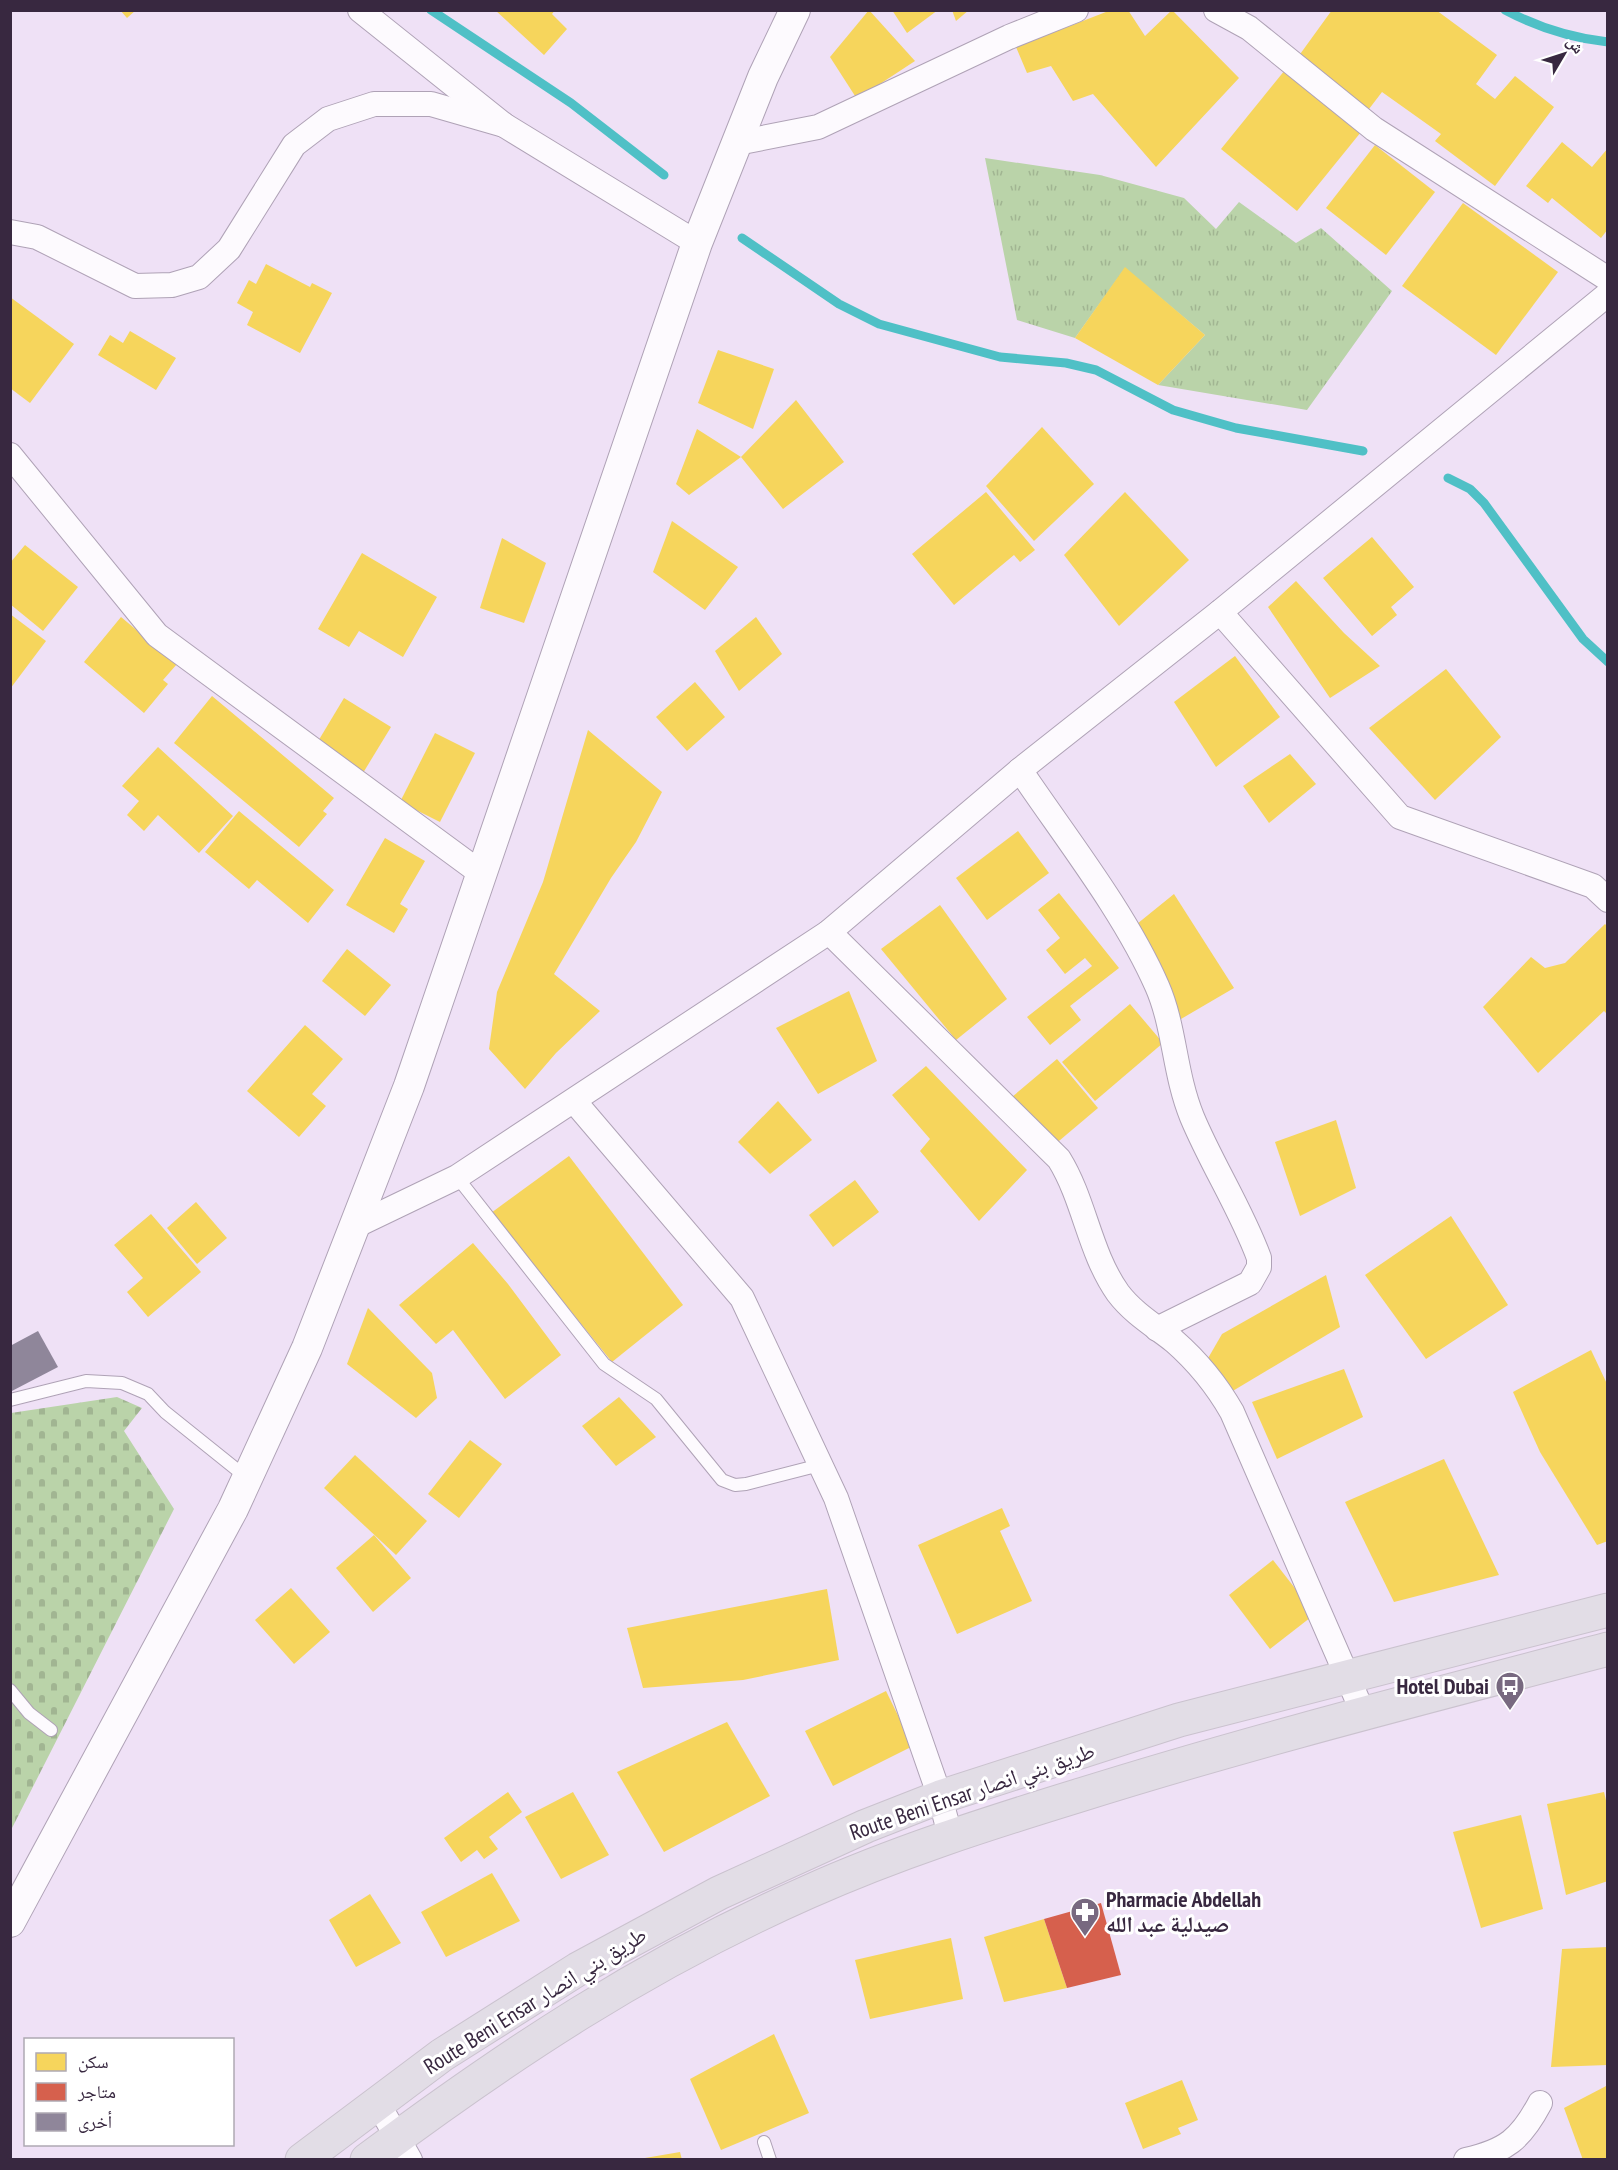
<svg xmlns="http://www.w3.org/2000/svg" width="1618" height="2170" viewBox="0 0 1618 2170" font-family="'PT Sans Narrow','Noto Naskh Arabic',sans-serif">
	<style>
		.grass { fill: url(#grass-tufts) }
		.cemetery { fill: url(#cemetery-stones) }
		.homes { fill: #f6d55c }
		.shops { fill: #d6604d }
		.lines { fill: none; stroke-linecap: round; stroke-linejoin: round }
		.stream { stroke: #4fc0c6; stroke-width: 9 }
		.building { fill: #8f869a }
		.service-casing { stroke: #afa2b6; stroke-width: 14 }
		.minor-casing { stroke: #afa2b6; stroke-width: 26 }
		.tertiary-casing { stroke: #afa2b6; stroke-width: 32 }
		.trunk-casing { stroke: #cac2ce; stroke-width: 35 }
		.service { stroke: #fdfafe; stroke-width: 12 }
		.minor { stroke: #fdfafe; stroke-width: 24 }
		.tertiary { stroke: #fdfafe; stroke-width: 30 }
		.trunk { stroke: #e2dde6; stroke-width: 33 }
		.labels { text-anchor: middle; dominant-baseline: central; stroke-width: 6; stroke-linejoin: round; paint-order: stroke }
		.poi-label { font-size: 22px; font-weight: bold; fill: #382840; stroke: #fff; text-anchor: end }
		.street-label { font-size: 22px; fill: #382840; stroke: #fff }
	</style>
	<defs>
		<pattern id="grass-tufts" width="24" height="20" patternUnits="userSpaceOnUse" patternTransform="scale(1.5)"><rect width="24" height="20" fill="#bad3a9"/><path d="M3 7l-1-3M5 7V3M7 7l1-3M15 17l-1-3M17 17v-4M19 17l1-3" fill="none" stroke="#a1b592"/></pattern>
		<pattern id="cemetery-stones" width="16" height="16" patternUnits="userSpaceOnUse" patternTransform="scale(1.5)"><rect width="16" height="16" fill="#bad3a9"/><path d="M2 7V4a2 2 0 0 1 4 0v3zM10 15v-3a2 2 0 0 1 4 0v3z" fill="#a1b592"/></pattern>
	</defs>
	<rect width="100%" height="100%" fill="#efe1f6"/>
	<!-- grass -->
	<polygon class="grass" points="985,158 1100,175 1184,198 1216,229 1239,202 1296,243 1321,228 1392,291 1307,410 1158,385 1205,335 1125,268 1075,338 1017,320"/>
	<!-- cemetery -->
	<polygon class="cemetery" points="117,1397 142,1408 124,1431 174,1509 11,1830 11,1413"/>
	<!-- homes -->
	<g class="homes">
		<polygon points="120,10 136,10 127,18"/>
		<polygon points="495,10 555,10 552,14 567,29 544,55"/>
		<polygon points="869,10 915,61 857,99 830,57"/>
		<polygon points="892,10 938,10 907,33"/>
		<polygon points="952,10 969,10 956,21"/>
		<polygon points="1111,10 1128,10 1145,36 1172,10 1239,78 1156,167 1093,94 1073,101 1051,66 1027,73 1016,47"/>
		<polygon points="1332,10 1436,10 1497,55 1476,84 1495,99 1515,76 1554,107 1495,186 1435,141 1441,134 1382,92 1369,109 1298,57"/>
		<polygon points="1285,70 1361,132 1297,211 1221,149"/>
		<polygon points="1562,142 1592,167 1608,148 1608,229 1601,238 1552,198 1548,203 1526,186"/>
		<polygon points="1375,145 1435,192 1386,255 1326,208"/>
		<polygon points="1463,203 1558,272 1496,355 1402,286"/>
		<polygon points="266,264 310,287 312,283 332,293 300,353 247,325 253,312 237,303 249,280 256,284"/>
		<polygon points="1125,267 1205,335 1158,385 1075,338"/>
		<polygon points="10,297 74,344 30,403 10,388"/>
		<polygon points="130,331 176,358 156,390 98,355 110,335 123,343"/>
		<polygon points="718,350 774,369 753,429 698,403"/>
		<polygon points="796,400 844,462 783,509 741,457 689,495 676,484 697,429 741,457"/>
		<polygon points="1042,427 1094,484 1034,541 986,486"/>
		<polygon points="986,492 1035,550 1020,562 1014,555 954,605 912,554"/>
		<polygon points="1125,492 1189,560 1119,626 1064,555"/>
		<polygon points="672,521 738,567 705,610 653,572"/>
		<polygon points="1372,537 1414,587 1391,607 1397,615 1372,636 1323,578"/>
		<polygon points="502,538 546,563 524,623 480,608"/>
		<polygon points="25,545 78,587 43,631 10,604 10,563"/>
		<polygon points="362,553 437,597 403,657 359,631 349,647 318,629"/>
		<polygon points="1296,581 1344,633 1380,666 1330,698 1268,607"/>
		<polygon points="10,614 46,641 10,689"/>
		<polygon points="121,617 177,664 163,680 168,684 144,713 84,662"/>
		<polygon points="756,617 782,654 739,691 715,651"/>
		<polygon points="1235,656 1280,717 1216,767 1174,702"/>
		<polygon points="1446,669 1501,737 1435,800 1369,728"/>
		<polygon points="695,682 725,717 687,751 656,717"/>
		<polygon points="212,696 334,798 323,811 327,814 299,847 174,743"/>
		<polygon points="344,698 391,727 363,773 317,743"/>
		<polygon points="588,730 662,792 636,842 611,878 554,974 600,1011 556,1053 525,1089 489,1049 497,992 543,882"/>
		<polygon points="435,733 475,753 440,822 400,802"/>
		<polygon points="158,747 233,816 199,853 158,815 144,831 127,815 139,801 122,786"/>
		<polygon points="1290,754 1316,784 1269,823 1243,786"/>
		<polygon points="239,811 334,890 308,923 257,880 249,889 205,852"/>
		<polygon points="1018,831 1049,873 987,920 956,878"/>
		<polygon points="385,838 425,861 400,904 408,909 394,933 346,905"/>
		<polygon points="1059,893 1119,968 1070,1006 1081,1020 1050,1045 1027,1017 1092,966 1085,958 1065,974 1046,950 1060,938 1038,910"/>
		<polygon points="1174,894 1234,988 1181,1019 1132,928"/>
		<polygon points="940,905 1007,999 956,1040 881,949"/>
		<polygon points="1605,924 1608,927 1608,1015 1604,1011 1538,1073 1483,1007 1531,957 1545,968 1565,963"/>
		<polygon points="347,949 391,985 365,1016 322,981"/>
		<polygon points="849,991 877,1061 818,1094 776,1028"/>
		<polygon points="1130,1004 1163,1043 1095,1101 1062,1062"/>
		<polygon points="305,1025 343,1059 312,1094 326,1106 299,1137 247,1091"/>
		<polygon points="1057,1059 1098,1108 1053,1146 1012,1097"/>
		<polygon points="926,1066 1027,1170 979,1221 920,1151 930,1139 892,1095"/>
		<polygon points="778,1101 812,1140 770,1174 738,1142"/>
		<polygon points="1336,1120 1356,1188 1300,1216 1275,1142"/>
		<polygon points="569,1156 683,1305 612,1362 491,1213"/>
		<polygon points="855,1180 879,1212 833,1247 809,1215"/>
		<polygon points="196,1202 227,1238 197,1264 167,1228"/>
		<polygon points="151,1214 201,1272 148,1317 127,1292 143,1278 114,1245"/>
		<polygon points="1451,1216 1508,1305 1426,1359 1365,1275"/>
		<polygon points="473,1243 508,1284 561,1355 505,1399 453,1330 436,1344 399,1305"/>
		<polygon points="1326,1275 1340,1327 1226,1395 1207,1360 1222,1334"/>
		<polygon points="368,1308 432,1373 437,1398 416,1418 347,1364"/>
		<polygon points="1591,1350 1608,1386 1608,1541 1597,1545 1540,1452 1513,1392"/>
		<polygon points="1344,1369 1363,1417 1277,1459 1252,1402"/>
		<polygon points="619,1397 656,1437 616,1466 582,1426"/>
		<polygon points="470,1440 502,1464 459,1518 428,1494"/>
		<polygon points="355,1455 427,1521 396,1555 324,1488"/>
		<polygon points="1444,1459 1499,1575 1394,1602 1345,1502"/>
		<polygon points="1002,1508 1010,1526 1000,1531 1032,1601 957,1634 918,1545"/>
		<polygon points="374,1535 411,1578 373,1612 336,1568"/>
		<polygon points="1273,1560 1315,1614 1270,1649 1229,1595"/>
		<polygon points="291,1588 330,1632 294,1664 255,1620"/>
		<polygon points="827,1589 839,1660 743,1680 643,1688 627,1628"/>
		<polygon points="886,1691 913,1746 833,1786 805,1731"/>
		<polygon points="727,1722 770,1796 664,1852 617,1772"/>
		<polygon points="508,1792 522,1812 489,1837 498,1849 484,1859 477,1850 461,1862 444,1838"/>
		<polygon points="573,1792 609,1855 561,1879 525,1817"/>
		<polygon points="1604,1792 1608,1809 1608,1881 1566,1895 1547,1804"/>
		<polygon points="1521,1815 1543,1909 1481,1928 1453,1832"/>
		<polygon points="492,1873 520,1921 446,1957 421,1912"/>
		<polygon points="370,1894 401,1943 356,1967 329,1920"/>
		<polygon points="1044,1919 1067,1988 1004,2002 984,1937"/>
		<polygon points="951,1938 963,1999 870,2019 855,1960"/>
		<polygon points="1608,1947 1608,2065 1551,2067 1562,1949"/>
		<polygon points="774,2034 809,2113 721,2150 690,2079"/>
		<polygon points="1182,2080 1198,2120 1178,2128 1181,2134 1143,2149 1125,2103"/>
		<polygon points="1608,2085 1608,2160 1583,2160 1564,2108"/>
		<polygon points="680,2152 682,2160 645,2160 645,2158"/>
	</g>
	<!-- shops -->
	<polygon class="shops" points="1101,1903 1121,1975 1067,1988 1044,1919"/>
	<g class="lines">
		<!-- stream -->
		<g class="stream">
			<polyline points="431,10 571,103 664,175"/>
			<path d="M1505,10C1537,27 1571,38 1608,42"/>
			<polyline points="742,238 839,304 879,324 1000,357 1066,363 1096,370 1173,410 1236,428 1363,451"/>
			<polyline points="1448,478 1470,489 1484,503 1583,639 1608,662"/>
		</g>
	</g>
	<!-- building -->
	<polygon class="building" points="38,1331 58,1367 10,1392 10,1346"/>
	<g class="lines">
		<!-- service casing -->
		<g class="service-casing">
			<g id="service">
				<polyline points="457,1177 604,1364 656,1399 722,1480 735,1485 746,1484 820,1465"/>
				<polyline points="10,1400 86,1381 122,1383 148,1394 165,1412 246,1477"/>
				<polyline points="10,1690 29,1713 51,1730"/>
				<polyline points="764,2142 770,2160"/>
			</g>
		</g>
		<!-- minor casing -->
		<g class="minor-casing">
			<g id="minor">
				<polyline points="360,10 504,125 697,243"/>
				<polyline points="1216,10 1249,28 1374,129 1608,279"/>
				<polyline points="737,143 818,127 1009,37 1076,10"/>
				<polyline points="10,232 37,237 135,286 172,285 199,277 229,249 294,145 328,119 374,104 431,104 504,125"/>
				<polyline points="10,455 157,635 482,874"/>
				<polyline points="1220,612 1400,817 1593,886 1608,900"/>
				<path d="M1020,770C1065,837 1124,911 1157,986C1175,1027 1174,1073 1192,1117C1212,1165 1241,1209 1259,1258V1267L1250,1283L1157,1329"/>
				<path d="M829,932L1059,1159C1085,1201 1089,1252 1118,1293C1133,1313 1155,1326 1174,1341C1198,1362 1216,1384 1232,1412L1364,1715"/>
				<polyline points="574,1101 742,1298 836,1498 940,1797 950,1835"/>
				<polyline points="353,1227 457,1177 829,932 1020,770 1220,612 1608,294"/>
				<polyline points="377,2102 410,2160"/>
				<path d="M1466,2160C1506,2151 1521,2139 1540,2103"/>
			</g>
		</g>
		<!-- tertiary casing -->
		<g class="tertiary-casing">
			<polyline id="tertiary" points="10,1922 233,1509 307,1348 409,1086 697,243 763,77 795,10"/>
		</g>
		<!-- trunk casing -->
		<g class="trunk-casing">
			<g id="trunk">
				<polyline points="302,2160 442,2055 578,1969 719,1893 866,1826 940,1797 1179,1720 1608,1610"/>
				<path d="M367,2160C509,2054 645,1964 808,1892C895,1853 986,1824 1077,1796C1252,1741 1430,1696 1608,1649"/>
			</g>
		</g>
		<!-- service -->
		<use href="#service" class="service"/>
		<!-- minor -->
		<use href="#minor" class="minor"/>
		<!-- tertiary -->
		<use href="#tertiary" class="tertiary"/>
		<!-- trunk -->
		<use href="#trunk" class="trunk"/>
	</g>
	<!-- icons -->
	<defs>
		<g id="bus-pin" transform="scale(1.5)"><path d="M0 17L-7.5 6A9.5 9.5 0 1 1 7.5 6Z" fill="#786980" stroke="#fff"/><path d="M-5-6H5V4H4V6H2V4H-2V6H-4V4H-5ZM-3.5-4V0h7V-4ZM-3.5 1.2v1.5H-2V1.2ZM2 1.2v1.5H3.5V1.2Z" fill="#fff"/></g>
		<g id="pharmacy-pin" transform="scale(1.5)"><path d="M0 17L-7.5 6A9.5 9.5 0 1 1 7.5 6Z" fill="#786980" stroke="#fff"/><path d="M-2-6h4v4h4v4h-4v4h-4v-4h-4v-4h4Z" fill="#fff"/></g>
	</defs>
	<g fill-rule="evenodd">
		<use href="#bus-pin" x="1510" y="1686"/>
		<use href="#pharmacy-pin" x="1085" y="1912"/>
	</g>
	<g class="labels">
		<!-- poi labels -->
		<g class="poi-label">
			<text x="1489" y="1686">Hotel Dubai</text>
			<text x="1106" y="1899" text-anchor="start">Pharmacie Abdellah<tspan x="1106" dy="25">صيدلية عبد الله</tspan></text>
		</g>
		<!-- street labels -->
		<g class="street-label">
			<text transform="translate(972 1791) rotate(-19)">Route Beni Ensar طريق بني انصار</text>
			<text transform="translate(535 2000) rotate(-32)">Route Beni Ensar طريق بني انصار</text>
		</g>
	</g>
	<!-- border -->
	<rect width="1618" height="2170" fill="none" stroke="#382840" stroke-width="24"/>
	<!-- legend -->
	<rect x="24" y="2038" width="210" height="108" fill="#ffffff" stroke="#afa9b3" stroke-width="1.5"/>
	<rect x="36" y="2053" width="30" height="18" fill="#f6d55c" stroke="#afa9b3" stroke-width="1.5"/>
	<text x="78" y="2068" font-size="18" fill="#382840">سكن</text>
	<rect x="36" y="2083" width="30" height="18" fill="#d6604d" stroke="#afa9b3" stroke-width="1.5"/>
	<text x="78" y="2098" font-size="18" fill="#382840">متاجر</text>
	<rect x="36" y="2113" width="30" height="18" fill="#8f869a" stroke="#afa9b3" stroke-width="1.5"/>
	<text x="78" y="2128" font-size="18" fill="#382840">أخرى</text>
	<!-- north arrow -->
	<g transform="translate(1564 54) rotate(51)" stroke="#ffffff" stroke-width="4.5" paint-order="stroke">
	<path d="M0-4.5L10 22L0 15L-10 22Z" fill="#382840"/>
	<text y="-9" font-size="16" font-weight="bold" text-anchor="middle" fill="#382840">ش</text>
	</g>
</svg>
